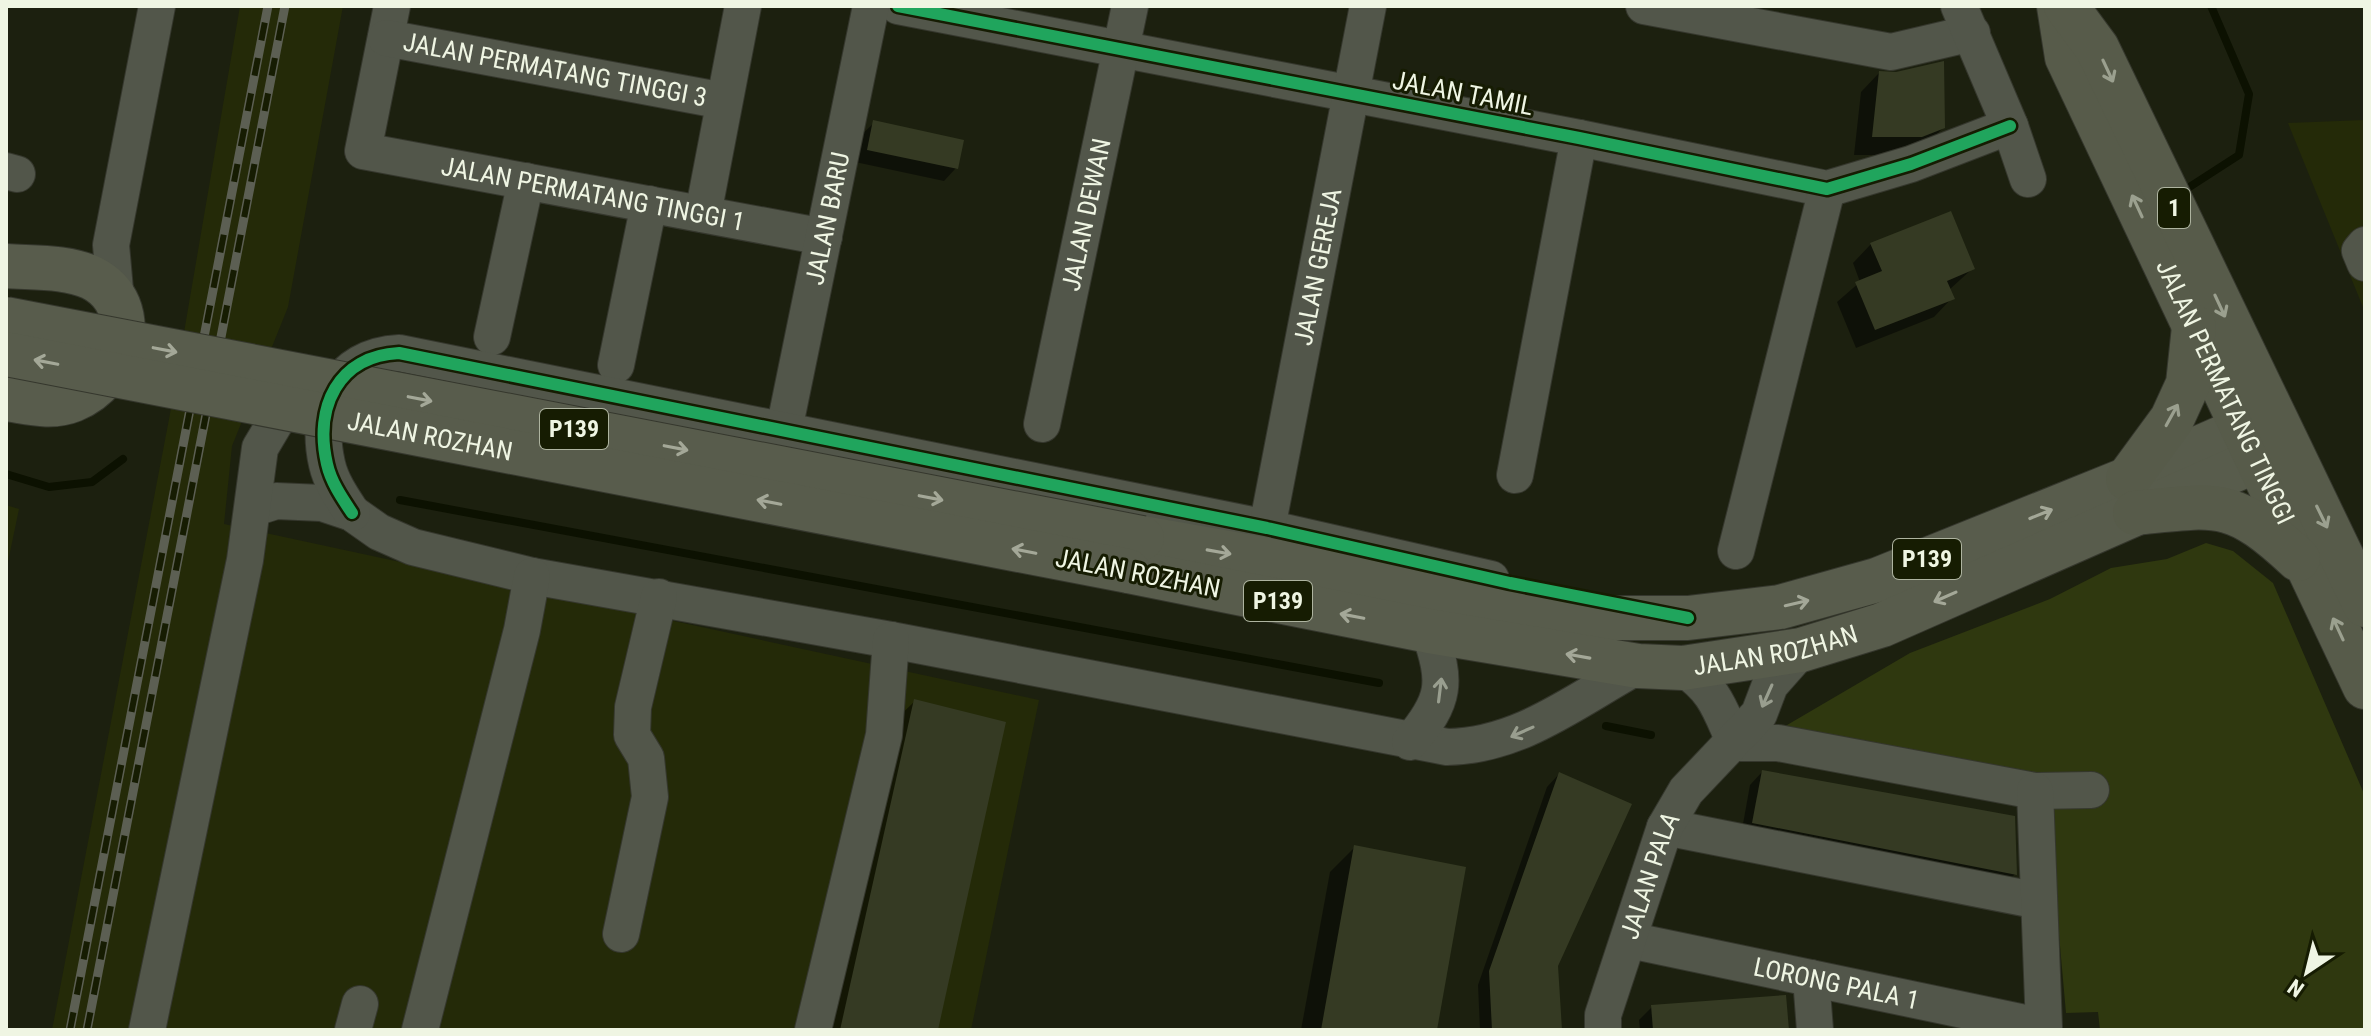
<svg xmlns="http://www.w3.org/2000/svg" width="2371" height="1036" viewBox="0 0 2371 1036" font-family="'Roboto Condensed',sans-serif">
	<style>
		.built { fill: #242a08 }
		.green { fill: #2f380f }
		.shadow { fill: #0007 }
		.lines { fill: none; stroke-linecap: round; stroke-linejoin: round }
		.stream { stroke: #0c1101; stroke-width: 8 }
		.building { fill: #353a23 }
		.minor-casing { stroke: #35372d; stroke-width: 38 }
		.major-casing { stroke: #35372d; stroke-width: 46 }
		.highway-casing { stroke: #35372d; stroke-width: 46 }
		.minor { stroke: #52564a; stroke-width: 36 }
		.major { stroke: #585c4c; stroke-width: 44 }
		.highway { stroke: #575b4a; stroke-width: 44 }
		.rail-casing { stroke: #5c5f53; stroke-width: 9 }
		.rail { stroke: #161c02; stroke-width: 6; stroke-dasharray: 18; stroke-linecap: butt }
		.major-bridge-casing { stroke: #35372d; stroke-width: 46; stroke-linecap: butt }
		.major-bridge { stroke: #585c4c; stroke-width: 44 }
		.cycleway-casing { stroke: #161c02; stroke-width: 17 }
		.cycleway { stroke: #20a55d; stroke-width: 12 }
		.oneway { stroke: #9ba08f }
		.oneway2 { stroke: #a4a898 }
		.oneway3 { stroke: #999e8f }
		.labels { text-anchor: middle; dominant-baseline: central; stroke-width: 6; stroke-linejoin: round; paint-order: stroke }
		.shield { fill: #161c02; stroke: #aeb4a0; stroke-width: 2 }
		.shield-label { font-size: 24px; font-weight: bold; fill: #eff5e3 }
		.street-label { font-size: 26px; fill: #eff5e3; stroke: #161c02 }
	</style>
	<rect width="100%" height="100%" fill="#1c200f"/>
	<!-- built -->
	<g class="built">
		<polygon points="240,6 343,6 288,307 232,446 224,524 1039,700 971,1030 52,1030 170,414"/>
		<polygon points="2365,120 2365,312 2288,123"/>
		<polygon points="6,505 19,509 6,571"/>
	</g>
	<!-- green -->
	<polygon class="green" points="2206,543 2233,551 2273,583 2365,796 2365,1030 2100,1030 2098,1012 2066,1013 2045,778 1782,728 1910,653 2050,599 2111,568 2167,559"/>
	<!-- shadow -->
	<g class="shadow">
		<polygon points="1879,73 1896,74 1943,128 1924,147 1902,155 1854,155 1861,92"/>
		<polygon points="874,123 956,168 944,181 855,162 861,135"/>
		<polygon points="1871,244 1972,269 1949,290 1952,298 1934,317 1856,348 1837,302 1860,282 1853,263"/>
		<polygon points="915,701 936,1030 822,1030 890,725"/>
		<polygon points="1762,772 2015,874 2003,887 1741,835 1750,785"/>
		<polygon points="1559,774 1556,966 1560,1030 1480,1030 1478,985 1547,787"/>
		<polygon points="1355,847 1434,1030 1301,1030 1330,872"/>
		<polygon points="1652,1007 1787,1030 1640,1030 1639,1020"/>
	</g>
	<g class="lines">
		<!-- stream -->
		<g class="stream">
			<polyline points="2191,186 2239,155 2249,94 2211,6"/>
			<polyline points="6,474 49,487 92,482 123,459"/>
			<polyline points="400,500 1379,683"/>
			<polyline points="1606,726 1651,735"/>
		</g>
	</g>
	<!-- building -->
	<g class="building">
		<polygon points="1944,61 1945,128 1922,137 1872,137 1879,71 1896,72"/>
		<polygon points="873,120 964,140 958,169 867,150"/>
		<polygon points="1951,211 1975,269 1947,281 1955,299 1875,330 1855,282 1882,271 1870,243"/>
		<polygon points="914,699 1006,722 938,1030 840,1030"/>
		<polygon points="1762,770 2015,816 2017,875 1752,823"/>
		<polygon points="1559,772 1632,804 1558,966 1562,1030 1492,1030 1489,971"/>
		<polygon points="1354,845 1466,867 1437,1030 1321,1030"/>
		<polygon points="1786,995 1789,1030 1653,1030 1651,1005"/>
	</g>
	<g class="lines">
		<!-- minor casing -->
		<g class="minor-casing">
			<g id="minor">
				<path id="s1" d="M392,6L363,151L824,237"/>
				<polyline points="898,6 1579,138 1827,189 1911,164 2010,126"/>
				<polyline points="1644,6 1891,52 1972,33"/>
				<polyline points="1959,6 2010,126 2028,179"/>
				<path id="s2" d="M386,38L724,101"/>
				<polyline points="6,171 17,174"/>
				<polyline points="703,214 743,6"/>
				<polyline points="2365,245 2360,251 2365,263"/>
				<polyline points="116,301 111,245 157,6"/>
				<polyline points="492,337 526,181"/>
				<polyline points="616,365 649,204"/>
				<path id="s3" d="M1042,424L1130,6"/>
				<path id="s4" d="M784,430L871,6"/>
				<polyline points="1515,475 1579,138"/>
				<path d="M254,508L276,501L322,503L352,513L379,532L413,547L532,576L891,640L1447,747C1520,746 1576,700 1638,666"/>
				<path d="M352,513C342,498 331,482 327,464C314,407 338,356 399,353L1267,528L1491,579"/>
				<path id="s5" d="M1267,528L1368,6"/>
				<polyline points="1736,551 1827,189"/>
				<path d="M1683,668C1716,691 1719,708 1735,743"/>
				<path d="M1410,742C1446,700 1447,682 1429,631"/>
				<polyline points="1735,743 1778,743 2035,791 2091,790"/>
				<polyline points="1665,827 2039,901"/>
				<polyline points="621,934 650,797 646,758 632,735 633,707 659,597"/>
				<path id="s6" d="M1629,940L2044,1027L2035,791"/>
				<polyline points="1811,978 1815,1030"/>
				<polyline points="147,1030 245,560 260,448 279,416 308,399"/>
				<polyline points="353,1030 360,1004"/>
				<polyline points="420,1030 522,630 532,576"/>
				<polyline points="813,1030 884,735 891,640"/>
				<path id="s7" d="M1603,1030V1015L1665,827L1686,791L1759,714L1770,685L1801,650"/>
			</g>
		</g>
		<!-- major casing -->
		<g class="major-casing">
			<g id="major">
				<path d="M6,266C33,268 67,266 92,278C145,305 123,380 73,400C51,409 28,402 6,399"/>
				<polyline points="1142,538 1602,618 1688,618 1780,607 1877,580 2128,479 2272,416"/>
				<path id="s8" d="M1128,571L1429,631L1638,666L1683,668L1801,650L1882,625L2287,447"/>
			</g>
		</g>
		<!-- highway casing -->
		<g class="highway-casing">
			<g id="highway">
				<path id="s9" d="M2059,6L2067,57L2365,687"/>
				<polyline points="2066,6 2097,48 2365,605"/>
				<polyline points="2128,479 2172,419 2188,384 2194,327"/>
				<path d="M2135,513C2220,504 2233,499 2298,559"/>
			</g>
		</g>
		<!-- minor -->
		<use href="#minor" class="minor"/>
		<!-- major -->
		<use href="#major" class="major"/>
		<!-- highway -->
		<use href="#highway" class="highway"/>
		<!-- rail casing -->
		<g class="rail-casing">
			<g id="rail">
				<polyline points="70,1030 268,6"/>
				<polyline points="87,1030 285,6"/>
			</g>
		</g>
		<!-- rail -->
		<use href="#rail" class="rail"/>
		<!-- major-bridge casing -->
		<g class="major-bridge-casing">
			<g id="major-bridge">
				<polyline points="6,319 1142,538"/>
				<path id="s10" d="M6,354L1128,571"/>
			</g>
		</g>
		<!-- major-bridge -->
		<use href="#major-bridge" class="major-bridge"/>
		<!-- cycleway casing -->
		<g class="cycleway-casing">
			<g id="cycleway">
				<polyline points="898,6 1579,138 1827,189 1911,164 2010,126"/>
				<path d="M352,513C342,498 331,482 327,464C314,407 338,356 399,353L1267,528L1510,583L1688,618"/>
			</g>
		</g>
		<!-- cycleway -->
		<use href="#cycleway" class="cycleway"/>
	</g>
	<!-- one-way arrows -->
	<defs><path id="oneway-shaft" d="M-6 0H5M1.5-3L5.5 0L1.5 3" fill="none" stroke-width="1.6" stroke-linecap="round" stroke-linejoin="round" transform="scale(2)"/></defs>
	<g class="oneway">
		<use href="#oneway-shaft" transform="translate(2108 71) rotate(65)"/>
		<use href="#oneway-shaft" transform="translate(2137 206) rotate(-115)"/>
		<use href="#oneway-shaft" transform="translate(2220 306) rotate(65)"/>
		<use href="#oneway-shaft" transform="translate(2172 415) rotate(-61)"/>
		<use href="#oneway-shaft" transform="translate(2322 517) rotate(64)"/>
		<use href="#oneway-shaft" transform="translate(2338 629) rotate(-115)"/>
	</g>
	<g class="oneway2">
		<use href="#oneway-shaft" transform="translate(165 350) rotate(11)"/>
		<use href="#oneway-shaft" transform="translate(46 362) rotate(-169)"/>
		<use href="#oneway-shaft" transform="translate(420 399) rotate(11)"/>
		<use href="#oneway-shaft" transform="translate(676 448) rotate(11)"/>
		<use href="#oneway-shaft" transform="translate(931 498) rotate(11)"/>
		<use href="#oneway-shaft" transform="translate(769 502) rotate(-169)"/>
		<use href="#oneway-shaft" transform="translate(2041 514) rotate(-22)"/>
		<use href="#oneway-shaft" transform="translate(1024 551) rotate(-169)"/>
		<use href="#oneway-shaft" transform="translate(1219 552) rotate(10)"/>
		<use href="#oneway-shaft" transform="translate(1945 597) rotate(156)"/>
		<use href="#oneway-shaft" transform="translate(1797 603) rotate(-13)"/>
		<use href="#oneway-shaft" transform="translate(1352 616) rotate(-169)"/>
		<use href="#oneway-shaft" transform="translate(1578 656) rotate(-170)"/>
	</g>
	<g class="oneway3">
		<use href="#oneway-shaft" transform="translate(1440 690) rotate(-83)"/>
		<use href="#oneway-shaft" transform="translate(1767 696) rotate(114)"/>
		<use href="#oneway-shaft" transform="translate(1522 732) rotate(156)"/>
	</g>
	<g class="labels">
		<!-- shield labels -->
		<g class="shield">
			<rect x="2158" y="188" width="32" height="40" rx="6"/>
			<rect x="540" y="409" width="68" height="40" rx="6"/>
			<rect x="1893" y="539" width="68" height="40" rx="6"/>
			<rect x="1244" y="581" width="68" height="40" rx="6"/>
		</g>
		<g class="shield-label">
			<text x="2174" y="208">1</text>
			<text x="574" y="429">P139</text>
			<text x="1927" y="559">P139</text>
			<text x="1278" y="601">P139</text>
		</g>
		<!-- street labels -->
		<g class="street-label">
			<text stroke="none"><textPath href="#s2" startOffset="172">JALAN PERMATANG TINGGI 3</textPath></text>
			<text transform="translate(1463 93) rotate(11)">JALAN TAMIL</text>
			<text stroke="none"><textPath href="#s1" startOffset="382">JALAN PERMATANG TINGGI 1</textPath></text>
			<text stroke="none"><textPath href="#s3" startOffset="214">JALAN DEWAN</textPath></text>
			<text stroke="none"><textPath href="#s4" startOffset="216">JALAN BARU</textPath></text>
			<text stroke="none"><textPath href="#s5" startOffset="266">JALAN GEREJA</textPath></text>
			<text stroke="none"><textPath href="#s9" startOffset="422">JALAN PERMATANG TINGGI</textPath></text>
			<text stroke="none"><textPath href="#s10" startOffset="432">JALAN ROZHAN</textPath></text>
			<text transform="translate(1138 573) rotate(11)">JALAN ROZHAN</text>
			<text stroke="none"><textPath href="#s8" startOffset="658">JALAN ROZHAN</textPath></text>
			<text stroke="none"><textPath href="#s7" startOffset="162">JALAN PALA</textPath></text>
			<text stroke="none"><textPath href="#s6" startOffset="212">LORONG PALA 1</textPath></text>
		</g>
	</g>
	<!-- border -->
	<rect width="2371" height="1036" fill="none" stroke="#eff5e3" stroke-width="16"/>
	<!-- north arrow -->
	<g transform="translate(2307 972) rotate(215)" stroke="#161c02" stroke-width="6" paint-order="stroke">
	<path d="M0-6L14 30L0 20L-14 30Z" fill="#eff5e3"/>
	<text y="-12" font-size="22" font-weight="bold" text-anchor="middle" fill="#eff5e3">N</text>
	</g>
</svg>
